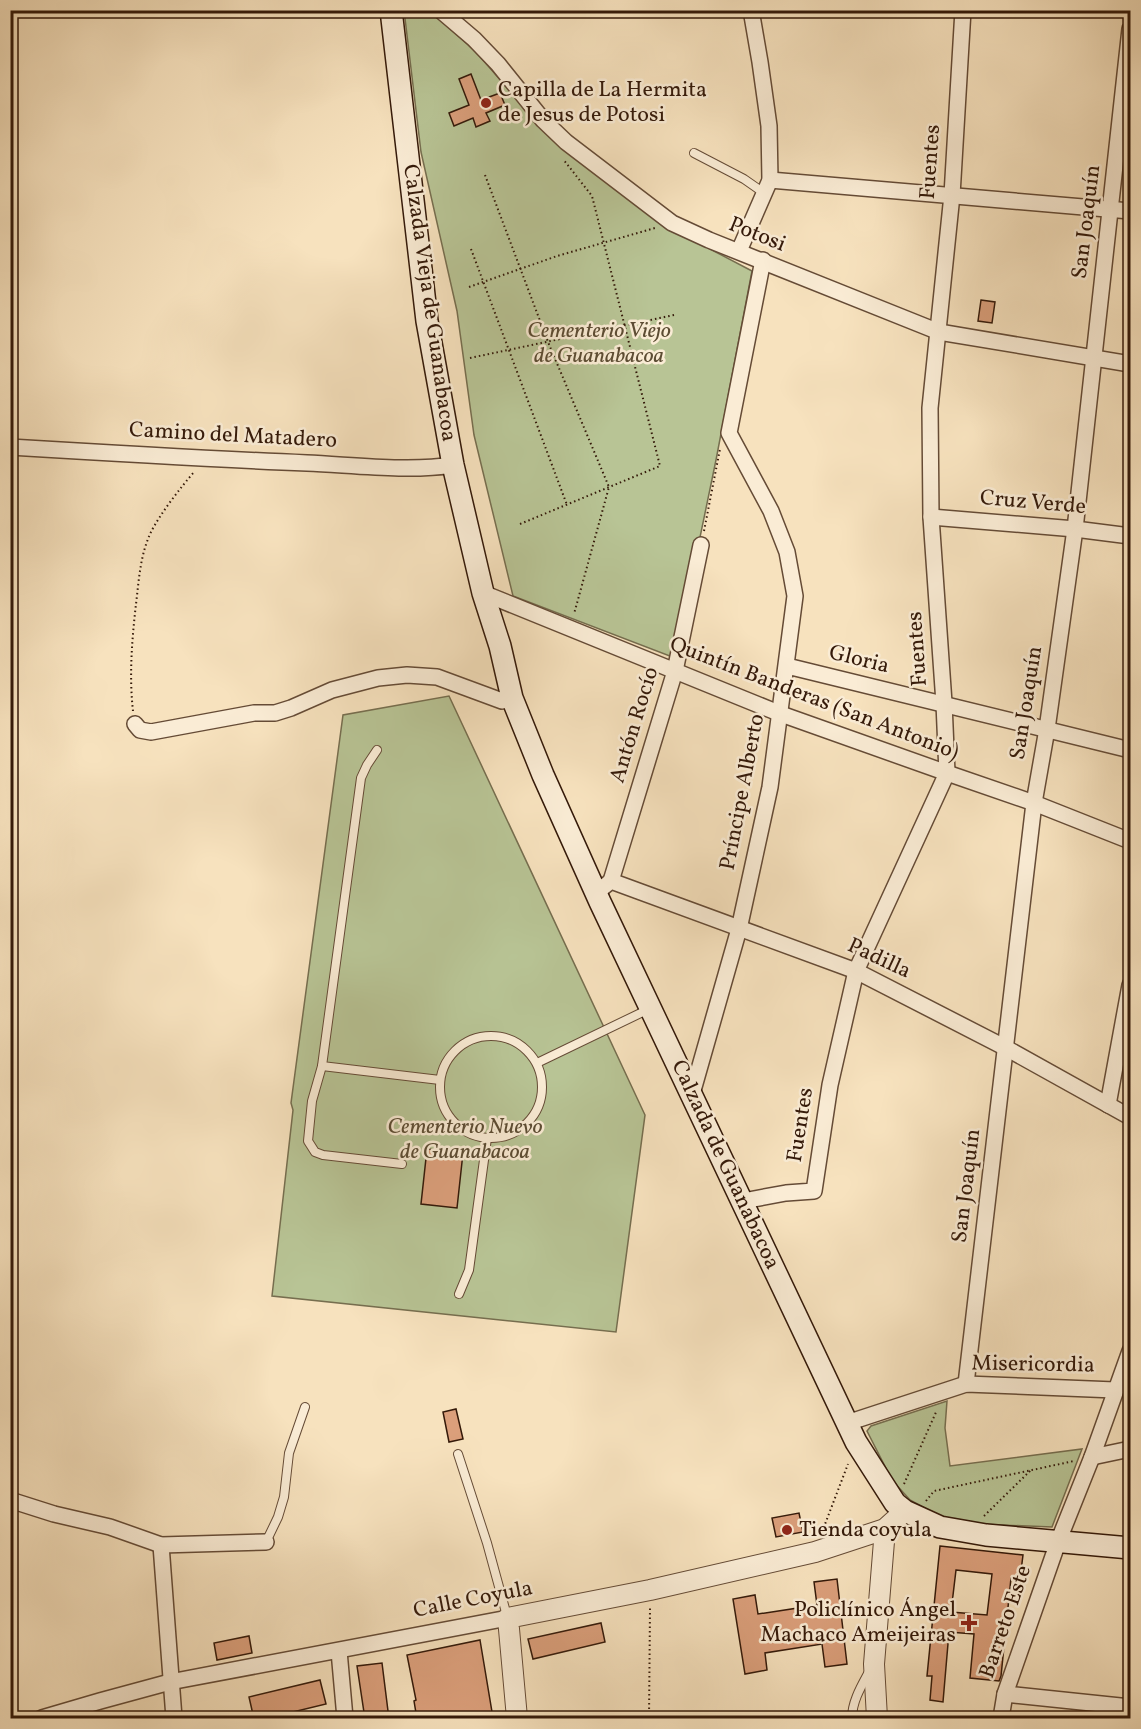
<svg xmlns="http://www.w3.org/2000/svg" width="1141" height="1729" viewBox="0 0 1141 1729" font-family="Vollkorn,serif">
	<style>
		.green { fill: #b8c495; stroke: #766e4f; stroke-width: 1.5 }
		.building { fill: #db9f7b; stroke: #341909; stroke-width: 1.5; fill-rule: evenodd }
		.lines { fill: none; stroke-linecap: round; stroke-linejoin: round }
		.service-casing { stroke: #654b36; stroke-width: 10 }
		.minor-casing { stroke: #654b36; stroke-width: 18 }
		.tertiary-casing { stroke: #654b36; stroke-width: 22 }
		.secondary-casing { stroke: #341909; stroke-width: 24 }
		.path { stroke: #341909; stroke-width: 2; stroke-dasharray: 1.5 3; stroke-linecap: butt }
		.service { stroke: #faecd5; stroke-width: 8 }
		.minor { stroke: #faecd5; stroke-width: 15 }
		.tertiary { stroke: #faecd5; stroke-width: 20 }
		.secondary { stroke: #faecd5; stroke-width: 21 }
		.poi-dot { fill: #8f2418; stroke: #faecd5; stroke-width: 2 }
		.labels { text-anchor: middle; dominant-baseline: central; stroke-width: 5; stroke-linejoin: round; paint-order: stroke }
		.poi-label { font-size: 22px; fill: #341909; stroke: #faecd5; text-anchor: start }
		.street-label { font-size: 22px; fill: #341909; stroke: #faecd5 }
		.park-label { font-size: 22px; font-style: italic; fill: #5c4c33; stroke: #faecd5 }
	</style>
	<rect width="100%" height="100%" fill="#f7e2be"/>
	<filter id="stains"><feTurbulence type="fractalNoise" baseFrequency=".00333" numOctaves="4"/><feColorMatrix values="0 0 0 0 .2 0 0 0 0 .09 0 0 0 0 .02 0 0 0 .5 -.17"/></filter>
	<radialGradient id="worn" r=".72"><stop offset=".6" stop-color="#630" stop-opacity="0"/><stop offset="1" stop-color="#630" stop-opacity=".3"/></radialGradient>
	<!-- green -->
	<g class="green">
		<polygon points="404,10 430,11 476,52 544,130 670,225 710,249 752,271 716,460 675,658 513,596 474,435 457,311 421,152"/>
		<polygon points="449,696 645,1115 616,1332 272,1296 293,1110 291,1103 343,715"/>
		<polygon points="947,1401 945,1428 950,1466 1082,1449 1052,1527 977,1524 947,1520 910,1500 892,1480 867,1431 871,1426"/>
	</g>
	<!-- building -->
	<g class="building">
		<polygon points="471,74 481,100 500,93 505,105 486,113 490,121 476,127 473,118 454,126 449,113 469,105 459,79"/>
		<polygon points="981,300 995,302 992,323 978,321"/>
		<polygon points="427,1149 463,1153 457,1208 421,1204"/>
		<polygon points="456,1409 463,1439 449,1442 443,1412"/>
		<polygon points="799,1513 803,1532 776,1537 772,1518"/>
		<path d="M940,1546L1023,1555L1020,1579L1011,1578L1001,1676L999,1681L970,1678L974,1634L949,1632L943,1702L930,1700L932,1676H927ZM956,1570L992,1574L987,1615L951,1612Z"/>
		<polygon points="837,1579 847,1664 825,1667 822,1644 765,1653 767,1670 745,1674 733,1599 755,1595 758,1614 817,1605 814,1582"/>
		<polygon points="601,1623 605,1642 533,1659 528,1639"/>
		<polygon points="249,1636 252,1653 217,1660 214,1643"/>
		<polygon points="480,1640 492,1712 462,1719 417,1719 414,1701 416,1700 407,1655"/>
		<polygon points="382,1663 389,1719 365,1719 357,1666"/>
		<polygon points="320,1680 326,1704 264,1719 254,1719 249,1697"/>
	</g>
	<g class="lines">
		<!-- service casing -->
		<g class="service-casing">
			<g id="service">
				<polyline points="694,153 744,179 764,193"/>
				<polyline points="377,750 367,765 361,778 322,1066 440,1080"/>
				<circle cx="491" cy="1087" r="51"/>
				<polyline points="537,1063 649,1009"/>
				<polyline points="322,1066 312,1101 308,1141 315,1152 323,1155 402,1164"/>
				<polyline points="459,1294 469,1270 487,1138"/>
				<polyline points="458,1454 487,1543 507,1616"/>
				<polyline points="266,1542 278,1517 284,1497 289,1453 305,1407"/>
				<path d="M852,1718C852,1701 862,1685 870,1670"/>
			</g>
		</g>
		<!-- minor casing -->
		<g class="minor-casing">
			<g id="minor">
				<polyline points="440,10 474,39 498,64 543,120 566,142 672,223 709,240 939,332 1130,364"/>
				<polyline points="770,180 1130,211"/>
				<polyline points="739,251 770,180 769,126 760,62 751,10"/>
				<path d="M10,447C109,453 208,459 307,463C353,465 408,472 453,465"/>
				<polyline points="931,517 1075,529 1130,536"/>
				<polyline points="483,593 781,714 947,773 1034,803 1130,841"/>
				<polyline points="787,666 1130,750"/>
				<polyline points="135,724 140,730 151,732 254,713 275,713 291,708 332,690 378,678 407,675 437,677 502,701 512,698"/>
				<polyline points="611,881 675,671 701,545"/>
				<polyline points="596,893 611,881 856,971 1006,1048 1130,1117"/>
				<polyline points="692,1094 739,929 770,787 795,596 787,552 771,511 729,433 763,260"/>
				<polyline points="1108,1105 1130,985"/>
				<polyline points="743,1201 786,1193 814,1191 830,1085 856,971 947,773 944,703 931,517 930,408 952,195 963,10"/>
				<polyline points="966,1384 1034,803 1047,729 1075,529 1130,29"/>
				<polyline points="847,1423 966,1384 1115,1390"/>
				<polyline points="1092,1457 1130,1449"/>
				<polyline points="10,1500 54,1514 110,1527 161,1545 266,1542"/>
				<polyline points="161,1545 174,1718"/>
				<polyline points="339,1651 345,1718"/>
				<polyline points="1005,1694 1130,1707"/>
				<polyline points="42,1718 100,1701 170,1682 508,1618"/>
				<polyline points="1001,1718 1005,1694 1058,1542 1092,1457 1130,1351"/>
			</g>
		</g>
		<!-- tertiary casing -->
		<g class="tertiary-casing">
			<g id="tertiary">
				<polyline points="517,1718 508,1618 650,1590 815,1552 885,1529 905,1511"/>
				<polyline points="877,1718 874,1664 885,1529"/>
			</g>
		</g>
		<!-- secondary casing -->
		<g class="secondary-casing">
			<polyline id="secondary" points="391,10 427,321 453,465 483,593 500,646 512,698 543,775 600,902 856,1442 895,1503 905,1511 940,1527 986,1535 1130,1548"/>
		</g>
		<!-- path -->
		<g class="path">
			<polyline points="485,175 548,342 609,487 574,614"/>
			<polyline points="471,249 567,505"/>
			<polyline points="469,287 557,256 655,228"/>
			<polyline points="470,358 674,315"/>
			<polyline points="520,524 660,466 592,196 563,159"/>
			<polyline points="704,531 720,449"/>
			<path d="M133,711C129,676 132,639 136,604C139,580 140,555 151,532C160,514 181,487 194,472"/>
			<polyline points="904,1484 937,1410"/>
			<polyline points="926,1501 934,1491 1074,1461"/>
			<polyline points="984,1516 1031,1470"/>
			<polyline points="822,1532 848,1464"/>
			<polyline points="649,1718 650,1608"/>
		</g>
		<!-- service -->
		<use href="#service" class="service"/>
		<!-- minor -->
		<use href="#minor" class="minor"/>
		<!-- tertiary -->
		<use href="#tertiary" class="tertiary"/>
		<!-- secondary -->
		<use href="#secondary" class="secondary"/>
	</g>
	<!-- markers -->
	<g class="poi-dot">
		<circle cx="486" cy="103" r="6"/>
		<circle cx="787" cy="1530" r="6"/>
		<path d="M966 1614h6v6h6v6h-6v6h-6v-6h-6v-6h6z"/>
	</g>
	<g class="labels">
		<!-- poi labels -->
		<g class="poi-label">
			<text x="498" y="90">Capilla de La Hermita<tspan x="498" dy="25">de Jesus de Potosi</tspan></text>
			<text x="799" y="1530">Tienda coyula</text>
			<text x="956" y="1610" text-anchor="end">Policlínico Ángel<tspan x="956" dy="25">Machaco Ameijeiras</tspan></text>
		</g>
		<!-- street labels -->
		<g class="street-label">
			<text transform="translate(931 162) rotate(-86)">Fuentes</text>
			<text transform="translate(1087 222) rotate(-83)">San Joaquín</text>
			<text transform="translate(757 235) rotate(22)">Potosi</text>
			<text transform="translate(429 303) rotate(82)">Calzada Vieja de Guanabacoa</text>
			<text transform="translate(233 436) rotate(3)">Camino del Matadero</text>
			<text transform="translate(1033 503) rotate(5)">Cruz Verde</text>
			<text transform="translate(918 649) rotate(-94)">Fuentes</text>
			<text transform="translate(859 660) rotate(14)">Gloria</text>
			<text transform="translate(814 699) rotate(21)">Quintín Banderas (San Antonio)</text>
			<text transform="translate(1027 703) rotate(-81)">San Joaquín</text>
			<text transform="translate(635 725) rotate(-73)">Antón Rocío</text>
			<text transform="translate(743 792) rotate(-79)">Príncipe Alberto</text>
			<text transform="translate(879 959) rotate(25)">Padilla</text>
			<text transform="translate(801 1125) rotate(-81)">Fuentes</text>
			<text transform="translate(725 1165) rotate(65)">Calzada de Guanabacoa</text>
			<text transform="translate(967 1186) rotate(-83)">San Joaquín</text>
			<text transform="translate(1033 1365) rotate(1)">Misericordia</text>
			<text transform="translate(473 1600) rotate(-11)">Calle Coyula</text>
			<text transform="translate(1006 1622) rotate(-71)">Barreto Este</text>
		</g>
		<!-- park labels -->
		<g class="park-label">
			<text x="599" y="331">Cementerio Viejo<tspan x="599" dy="25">de Guanabacoa</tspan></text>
			<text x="465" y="1127">Cementerio Nuevo<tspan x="465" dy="25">de Guanabacoa</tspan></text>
		</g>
	</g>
	<!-- margin -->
	<rect width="1141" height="1729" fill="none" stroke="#f7e2be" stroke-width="36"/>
	<rect x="12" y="12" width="1117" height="1705" fill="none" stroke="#341909" stroke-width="3"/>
	<rect x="18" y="18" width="1105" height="1693" fill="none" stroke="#341909" stroke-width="1.5"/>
	<rect width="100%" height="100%" filter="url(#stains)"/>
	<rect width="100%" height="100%" fill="url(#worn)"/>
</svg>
